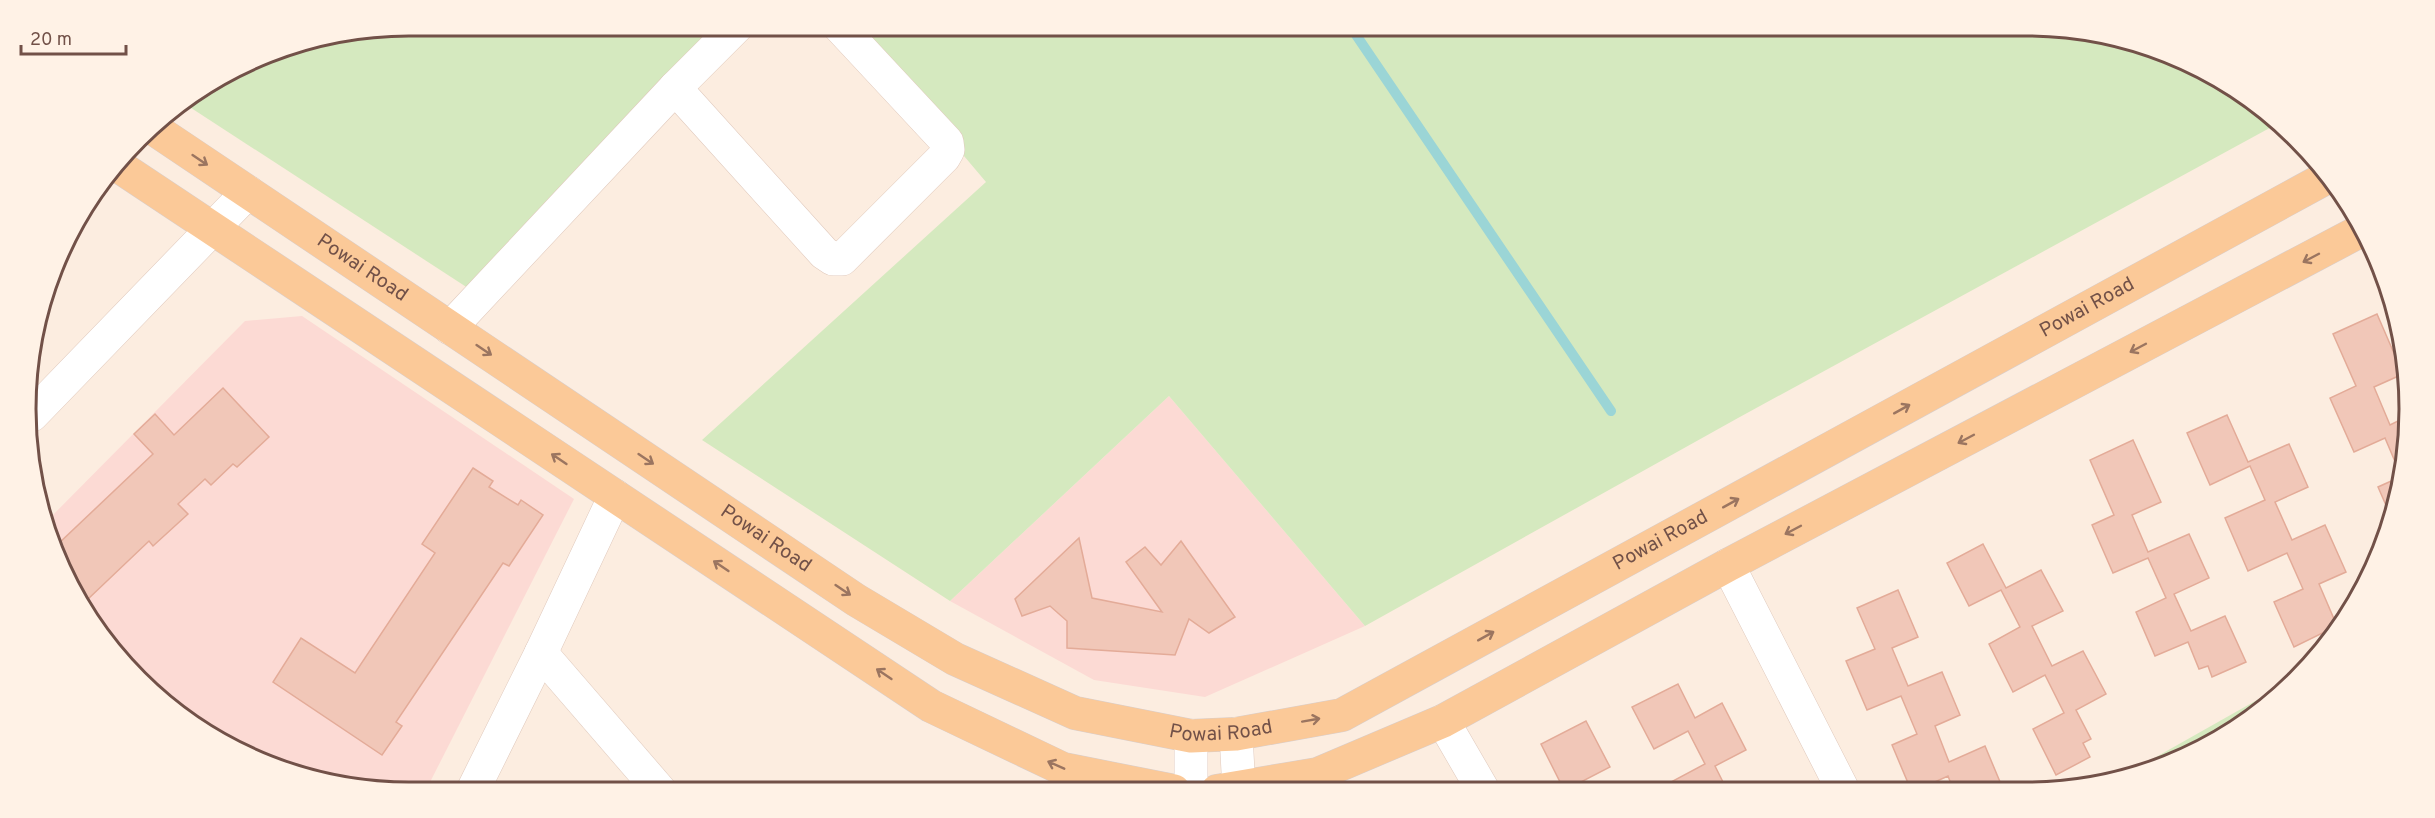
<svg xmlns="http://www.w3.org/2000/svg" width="2435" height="818" viewBox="0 0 2435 818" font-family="Overpass,sans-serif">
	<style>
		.commercial { fill: #fcdad4 }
		.green { fill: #d5e9bf }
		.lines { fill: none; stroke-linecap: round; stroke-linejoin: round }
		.stream { stroke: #9bd5d6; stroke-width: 10 }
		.building { fill: #f1c7b8; stroke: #e3ab98; stroke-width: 1.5 }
		.minor-casing { stroke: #e0c9bc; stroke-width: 34 }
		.major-casing { stroke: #d8cecc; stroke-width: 34 }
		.minor { stroke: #fff; stroke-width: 33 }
		.major { stroke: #fbc998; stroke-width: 33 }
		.oneway { stroke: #9b7560 }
		.labels { text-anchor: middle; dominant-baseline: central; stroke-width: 4.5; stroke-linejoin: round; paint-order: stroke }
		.street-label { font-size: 20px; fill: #725148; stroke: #fff2e6 }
		.rim { fill: none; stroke: #725148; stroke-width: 3 }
	</style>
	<rect width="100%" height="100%" fill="#fcede0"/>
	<!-- commercial -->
	<g class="commercial">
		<polygon points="302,316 574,499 425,792 409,792 310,780 196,728 90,622 45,523 245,321"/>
		<polygon points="1169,396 1365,626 1205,697 1094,680 950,601"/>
	</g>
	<!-- green -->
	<g class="green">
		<polygon points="409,26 752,26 471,290 185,104 263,55"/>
		<polygon points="854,26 2026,26 2125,38 2259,105 2277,124 1738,418 1365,626 1169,396 950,601 702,440 986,182"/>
		<polygon points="2294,679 2279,697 2195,753 2126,774"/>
	</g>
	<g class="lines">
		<!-- stream -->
		<polyline class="stream" points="1350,26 1611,411"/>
	</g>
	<!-- building -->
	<g class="building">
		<polygon points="2377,314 2403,374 2374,387 2390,425 2402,419 2399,471 2385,438 2354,452 2330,398 2356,386 2333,334"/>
		<polygon points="223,388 269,437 237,467 233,464 211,485 205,479 178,504 188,514 153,546 149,541 87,600 74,587 56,546 153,454 134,434 155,414 174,435"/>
		<polygon points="2227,415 2248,462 2289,444 2308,487 2275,502 2292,540 2325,525 2346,572 2319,584 2337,626 2294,647 2274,602 2303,589 2287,553 2248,571 2225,518 2265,500 2250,466 2210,485 2187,433"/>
		<polygon points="2133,440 2161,502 2132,515 2148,552 2189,534 2209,578 2174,594 2191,631 2225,616 2246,662 2212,677 2208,666 2199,669 2188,642 2155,656 2136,612 2166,598 2148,558 2113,573 2092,525 2114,515 2090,460"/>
		<polygon points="473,468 493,481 489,487 518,505 521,500 543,515 509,566 503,563 396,722 402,726 382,755 273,682 301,638 355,673 435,553 422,544"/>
		<polygon points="2398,478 2397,508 2392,519 2378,487"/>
		<polygon points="1079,538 1092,598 1162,612 1126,562 1145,547 1161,565 1181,541 1235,617 1209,633 1189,619 1175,655 1067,648 1067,621 1050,606 1022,616 1015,599"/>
		<polygon points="1983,544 2006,588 2041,570 2063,611 2032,626 2052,666 2083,651 2106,694 2076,710 2091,739 2083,743 2090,757 2056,775 2033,729 2064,713 2045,675 2013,692 1989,644 2020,627 2001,590 1969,606 1947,563"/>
		<polygon points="1898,590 1918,637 1892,648 1908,686 1942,672 1960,715 1935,726 1949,762 1985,746 2003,789 1953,789 1948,776 1917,790 1911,790 1892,745 1917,734 1901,696 1867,710 1846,661 1875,649 1857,608"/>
		<polygon points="1678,684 1695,718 1722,703 1746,750 1715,766 1727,790 1675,790 1671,782 1705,764 1688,731 1654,749 1632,707"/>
		<polygon points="1586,721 1610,767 1573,786 1575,790 1543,790 1560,782 1541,744"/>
	</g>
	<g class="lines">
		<!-- minor casing -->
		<g class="minor-casing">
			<g id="minor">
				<polyline points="675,88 824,253 833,259 842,259 944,157 948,150 947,142 839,26"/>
				<polyline points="450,328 675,88 737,26"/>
				<polyline points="32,415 248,192"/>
				<polyline points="1728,565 1843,790"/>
				<polyline points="541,653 661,792"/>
				<polyline points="1443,721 1483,790"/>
				<polyline points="1236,734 1239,791"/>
				<polyline points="1191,791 1191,736"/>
				<polyline points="472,792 541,653 615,496"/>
			</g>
		</g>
		<!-- major casing -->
		<g class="major-casing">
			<g id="major">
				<path id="s1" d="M151,127L856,600L955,659L1075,713L1191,736L1236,734L1342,715L2324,179"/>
				<polyline points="120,167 931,706 1063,769 1174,791"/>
				<polyline points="1217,791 1318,774 1443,721 1728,565 2362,230"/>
			</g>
		</g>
		<!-- minor -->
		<use href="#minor" class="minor"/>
		<!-- major -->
		<use href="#major" class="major"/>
	</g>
	<!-- one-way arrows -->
	<defs><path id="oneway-shaft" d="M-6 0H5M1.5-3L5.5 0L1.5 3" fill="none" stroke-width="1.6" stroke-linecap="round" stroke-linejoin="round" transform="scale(1.5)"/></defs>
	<g class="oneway">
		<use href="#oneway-shaft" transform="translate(200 160) rotate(34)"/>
		<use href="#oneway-shaft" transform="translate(2311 258) rotate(152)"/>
		<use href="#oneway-shaft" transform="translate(2138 348) rotate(152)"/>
		<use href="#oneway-shaft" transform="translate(484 350) rotate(34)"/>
		<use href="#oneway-shaft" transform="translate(1902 409) rotate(-29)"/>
		<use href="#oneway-shaft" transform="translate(1966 439) rotate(152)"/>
		<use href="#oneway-shaft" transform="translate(559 459) rotate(-146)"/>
		<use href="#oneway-shaft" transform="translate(646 459) rotate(34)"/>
		<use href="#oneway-shaft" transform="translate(1731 503) rotate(-29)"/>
		<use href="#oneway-shaft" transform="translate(1793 530) rotate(152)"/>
		<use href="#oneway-shaft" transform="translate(721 566) rotate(-146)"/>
		<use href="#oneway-shaft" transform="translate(843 590) rotate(34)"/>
		<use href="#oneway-shaft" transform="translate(1486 636) rotate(-29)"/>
		<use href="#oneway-shaft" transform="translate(884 674) rotate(-146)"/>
		<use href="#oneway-shaft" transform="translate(1311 720) rotate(-10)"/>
		<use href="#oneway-shaft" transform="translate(1056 765) rotate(-156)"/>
	</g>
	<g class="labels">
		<!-- street labels -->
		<g class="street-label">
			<text stroke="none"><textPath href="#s1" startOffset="254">Powai Road</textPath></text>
			<text stroke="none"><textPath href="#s1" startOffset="2216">Powai Road</textPath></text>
			<text stroke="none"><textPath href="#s1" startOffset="740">Powai Road</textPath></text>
			<text stroke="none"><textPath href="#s1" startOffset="1730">Powai Road</textPath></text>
			<text stroke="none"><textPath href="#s1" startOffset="1244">Powai Road</textPath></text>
		</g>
	</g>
	<!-- crop -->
	<path d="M0 0H2435V818H0ZM409 36H2026A373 373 0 0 1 2399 409V409A373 373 0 0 1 2026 782H409A373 373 0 0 1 36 409V409A373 373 0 0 1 409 36Z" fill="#fff2e6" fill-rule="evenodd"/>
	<path class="rim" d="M409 36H2026A373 373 0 0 1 2399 409V409A373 373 0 0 1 2026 782H409A373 373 0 0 1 36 409V409A373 373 0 0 1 409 36Z"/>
	<!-- scale -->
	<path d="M21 45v9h105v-9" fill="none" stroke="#725148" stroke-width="3"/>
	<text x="30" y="45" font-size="18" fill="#725148" stroke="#fff2e6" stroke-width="4.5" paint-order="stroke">20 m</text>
</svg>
